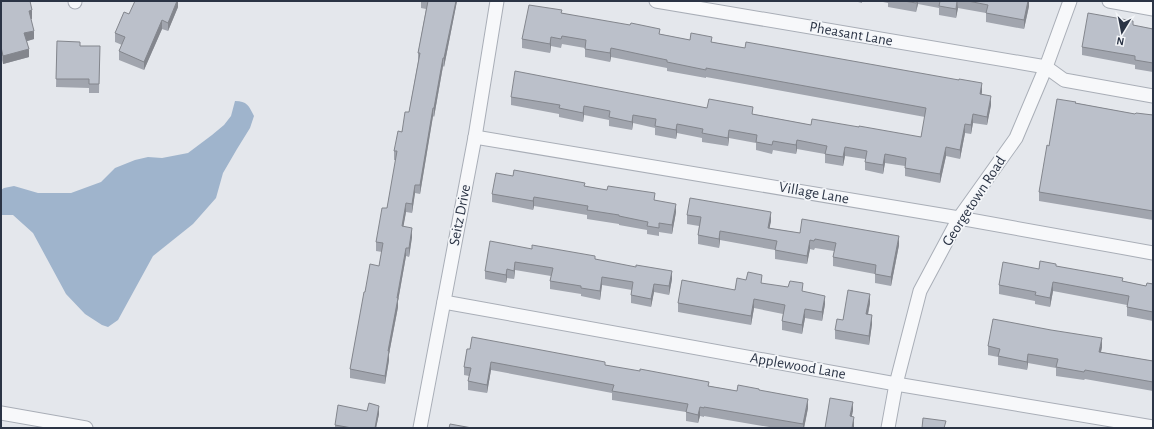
<svg xmlns="http://www.w3.org/2000/svg" width="1154" height="429" viewBox="0 0 1154 429" font-family="'Alegreya Sans',sans-serif">
	<style>
		.water { fill: #9fb4cc }
		.lines { fill: none; stroke-linecap: round; stroke-linejoin: round }
		.minor-casing { stroke: #a9aeb7; stroke-width: 15 }
		.minor { stroke: #f7f8fa; stroke-width: 13 }
		.wall { fill: #a1a5ae }
		.shaded-wall { fill: #83868d }
		.building { fill: #bbc0ca; stroke: #83868d }
		.labels { text-anchor: middle; dominant-baseline: central; stroke-width: 3.5; stroke-linejoin: round; paint-order: stroke }
		.street-label { font-size: 15px; fill: #2b3445; stroke: #f4f6f9 }
	</style>
	<rect width="100%" height="100%" fill="#e4e7ec"/>
	<!-- water -->
	<path class="water" d="M235,101C247,101 249,106 254,116L250,128L237,149L223,173L216,198L193,224L153,256L118,320L108,327L102,325L85,314L66,294L33,233L13,215H1V190L4,188L14,186L38,193H71L101,182L115,168L135,160L148,157L162,158L188,153L212,135L224,125L231,116Z"/>
	<g class="lines">
		<!-- minor casing -->
		<g class="minor-casing">
			<g id="minor">
				<polyline points="75,1 75,2"/>
				<polyline points="656,1 1046,67 1064,80 1153,96"/>
				<polyline points="1109,1 1153,9"/>
				<polyline points="475,137 959,218 1153,253"/>
				<polyline points="444,302 896,384 1153,427"/>
				<polyline points="1,413 86,428"/>
				<polyline points="420,428 475,137 497,1"/>
				<polyline points="888,428 896,384 920,291 959,218 1016,138 1046,67 1070,1"/>
			</g>
		</g>
		<!-- minor -->
		<use href="#minor" class="minor"/>
	</g>
	<!-- wall -->
	<g class="wall">
		<polygon points="1,1 32,19 31,19 34,39 27,41 29,57 3,64 1,56"/>
		<polygon points="178,1 178,7 168,31 162,29 144,70 119,60 119,51 122,45 115,42 115,33 129,14"/>
		<polygon points="421,1 457,1 444,67 443,66 434,117 433,116 420,194 415,193 412,213 406,212 403,226 412,237 409,257 406,256 398,301 398,307 389,354 389,360 385,384 350,378 350,369 365,292 379,266 382,252 376,251 376,242 387,208 396,160 394,160 394,151 409,112 418,62 418,53 426,9 421,8"/>
		<polygon points="854,1 862,1 862,3"/>
		<polygon points="878,1 1029,1 1029,6 1024,29 986,22 986,13 958,8 956,18 939,15 939,8 918,4 916,12 888,7 888,3"/>
		<polygon points="562,13 660,34 690,40 712,42 982,92 981,94 991,105 987,125 973,123 971,134 965,133 960,159 946,156 940,183 905,176 905,166 885,163 883,174 865,170 865,159 845,156 843,166 825,163 825,154 797,149 796,154 773,150 772,154 756,150 756,143 729,138 728,146 702,142 702,138 677,133 676,139 655,135 655,128 633,123 632,130 609,126 609,120 584,115 583,122 559,117 559,114 511,105 511,97 707,108 753,114 811,125 921,137 925,117 706,77 706,78 667,71 667,68 611,57 610,62 585,57 585,48 562,44 561,48 551,46 550,53 522,48 522,39"/>
		<polygon points="1133,25 1153,29 1153,72 1135,69 1135,65 1082,55 1082,47"/>
		<polygon points="57,41 80,46 100,46 99,93 89,93 89,88 56,87"/>
		<polygon points="1076,103 1135,114 1153,115 1153,220 1039,201 1039,192 1049,146"/>
		<polygon points="513,176 585,186 655,200 676,212 672,234 659,232 659,236 647,234 647,230 619,225 619,224 587,219 587,215 534,206 533,210 492,202 492,194"/>
		<polygon points="687,215 771,221 769,228 800,233 899,245 891,286 875,283 875,274 833,266 833,257 834,251 815,248 814,250 810,249 807,264 775,259 775,250 720,240 719,248 698,244 698,235 699,226 687,224"/>
		<polygon points="532,249 595,259 672,279 669,295 654,292 651,307 631,303 631,295 632,290 602,285 600,300 581,296 581,294 550,289 550,281 551,276 515,270 514,279 507,278 506,283 485,279 485,271"/>
		<polygon points="1056,266 1123,281 1146,286 1153,284 1153,321 1127,316 1127,305 1053,291 1050,307 1035,304 1035,301 999,294 999,285 1039,269"/>
		<polygon points="762,283 803,292 825,304 822,321 805,318 802,334 782,330 782,321 783,314 754,308 751,325 678,312 678,303"/>
		<polygon points="870,303 868,315 872,324 869,345 835,339 835,330 843,320"/>
		<polygon points="988,346 1102,347 1101,352 1153,361 1153,391 1085,379 1084,380 1056,376 1056,368 1028,363 1027,370 998,365 998,357 988,355"/>
		<polygon points="467,349 605,365 709,386 737,391 759,391 808,408 804,428 775,428 704,416 704,417 700,416 698,423 686,421 686,412 612,400 612,393 491,370 487,393 468,390 468,381 469,376 464,375 464,367"/>
		<polygon points="379,414 376,428 335,428 335,425"/>
	</g>
	<!-- shaded-wall -->
	<g class="shaded-wall">
		<polygon points="177,1 178,1 178,7 168,31 168,23"/>
		<polygon points="456,1 457,1 444,67 444,58"/>
		<polygon points="917,1 918,1 918,4 916,12"/>
		<polygon points="957,1 958,8 956,18 956,9"/>
		<polygon points="1028,1 1029,1 1029,6 1024,29 1024,20"/>
		<polygon points="32,10 32,19 29,19 29,11"/>
		<polygon points="162,20 162,29 144,70 144,62"/>
		<polygon points="34,31 34,39 24,42 24,33"/>
		<polygon points="551,37 551,46 550,53 550,44"/>
		<polygon points="611,48 611,57 610,62 610,53"/>
		<polygon points="29,49 29,57 3,64 3,56"/>
		<polygon points="443,58 443,66 434,117 434,108"/>
		<polygon points="982,83 982,92 980,103 980,94"/>
		<polygon points="991,96 991,105 987,125 987,117"/>
		<polygon points="584,106 584,115 583,122 583,113"/>
		<polygon points="433,108 433,116 420,194 420,185"/>
		<polygon points="973,114 973,123 971,134 971,125"/>
		<polygon points="633,115 633,123 632,130 632,122"/>
		<polygon points="677,124 677,133 676,139 676,130"/>
		<polygon points="965,124 965,133 960,159 960,150"/>
		<polygon points="729,130 729,138 728,146 728,138"/>
		<polygon points="797,140 797,149 796,154 796,145"/>
		<polygon points="845,147 845,156 843,166 843,157"/>
		<polygon points="946,147 946,156 940,183 940,174"/>
		<polygon points="885,154 885,163 883,174 883,165"/>
		<polygon points="415,185 415,193 412,213 412,204"/>
		<polygon points="534,197 534,206 533,210 533,201"/>
		<polygon points="406,203 406,212 402,235 402,226"/>
		<polygon points="676,204 676,212 672,234 672,225"/>
		<polygon points="771,212 771,221 768,236 768,228"/>
		<polygon points="412,228 412,237 409,257 409,248"/>
		<polygon points="720,231 720,240 719,248 719,239"/>
		<polygon points="899,236 899,245 891,286 891,277"/>
		<polygon points="810,240 810,249 807,264 807,256"/>
		<polygon points="406,248 406,256 398,301 398,307 389,354 389,360 385,384 385,376 388,351"/>
		<polygon points="515,262 515,270 514,279 514,271"/>
		<polygon points="507,269 507,278 506,283 506,275"/>
		<polygon points="672,271 672,279 669,295 669,286"/>
		<polygon points="602,277 602,285 600,300 600,291"/>
		<polygon points="1053,282 1053,291 1050,307 1050,298"/>
		<polygon points="654,284 654,292 651,307 651,299"/>
		<polygon points="870,294 870,303 866,323 866,314"/>
		<polygon points="825,296 825,304 822,321 822,312"/>
		<polygon points="754,299 754,308 751,325 751,316"/>
		<polygon points="805,309 805,318 802,334 802,325"/>
		<polygon points="872,315 872,324 869,345 869,336"/>
		<polygon points="1102,338 1102,347 1099,360 1099,352"/>
		<polygon points="1028,354 1028,363 1027,370 1027,362"/>
		<polygon points="491,362 491,370 487,393 487,385"/>
		<polygon points="808,399 808,408 804,428 803,428 803,424"/>
		<polygon points="853,402 853,411 850,425 850,416"/>
		<polygon points="379,406 379,414 376,428 375,428"/>
		<polygon points="700,407 700,416 698,423 698,415"/>
		<polygon points="854,417 854,428 852,428"/>
	</g>
	<!-- building -->
	<g class="building">
		<polygon points="1,1 30,1 32,10 29,11 34,31 24,33 29,49 3,56 1,47"/>
		<polygon points="135,1 177,1 168,23 162,20 144,62 119,51 125,37 115,33 124,12 129,14"/>
		<polygon points="428,1 456,1 444,58 443,58 434,108 433,108 420,185 415,185 412,204 406,203 402,226 412,228 409,248 406,248 397,298 398,298 388,351 389,351 385,376 350,369 364,292 365,292 370,264 379,266 383,243 376,242 382,208 387,208 397,151 394,151 398,131 402,132 405,112 409,112 420,53 418,53"/>
		<polygon points="904,1 917,1 916,3"/>
		<polygon points="940,1 957,1 956,9 939,6"/>
		<polygon points="968,1 1028,1 1024,20 986,13 988,5"/>
		<polygon points="529,5 562,10 561,13 630,25 631,23 660,29 659,34 690,40 691,33 712,37 711,42 745,48 746,42 959,80 959,79 982,83 980,94 991,96 987,117 973,114 971,125 965,124 960,150 946,147 940,174 905,168 906,158 885,154 883,165 865,162 867,151 845,147 843,157 825,154 827,146 797,140 796,145 773,141 772,145 756,142 757,135 729,130 728,138 702,133 703,129 677,124 676,130 655,126 656,119 633,115 632,122 609,117 610,111 584,106 583,113 559,108 560,105 511,97 515,71 707,108 709,99 753,107 752,114 811,125 812,119 859,127 859,126 921,137 926,108 706,68 706,70 667,62 667,60 611,48 610,53 585,49 586,40 562,36 561,39 551,37 550,44 522,39"/>
		<polygon points="1088,13 1133,21 1133,25 1153,29 1153,63 1135,60 1135,56 1082,47"/>
		<polygon points="57,41 80,42 80,46 100,46 99,84 89,84 89,79 56,79"/>
		<polygon points="1057,99 1076,102 1075,103 1135,114 1136,113 1153,115 1153,211 1039,192 1047,145 1049,146"/>
		<polygon points="514,170 585,183 584,186 607,190 608,186 655,193 654,200 676,204 672,225 659,223 659,228 647,226 648,222 619,216 619,215 587,210 588,206 534,197 533,201 492,194 496,173 513,176"/>
		<polygon points="690,198 771,212 768,228 800,233 802,219 899,236 891,277 875,274 876,265 833,257 836,243 815,239 814,241 810,240 807,256 775,250 777,241 720,231 719,239 698,235 701,217 687,215"/>
		<polygon points="490,241 532,249 532,245 595,256 595,259 636,267 636,265 672,271 669,286 654,284 651,299 631,295 633,282 602,277 600,291 581,288 581,286 550,281 553,268 515,262 514,271 507,269 506,275 485,271"/>
		<polygon points="1040,261 1056,264 1056,266 1123,278 1122,281 1146,286 1147,283 1153,284 1153,312 1127,307 1129,296 1053,282 1050,298 1035,295 1036,292 999,285 1003,262 1039,269"/>
		<polygon points="748,272 762,275 761,283 788,287 790,281 803,283 802,291 825,296 822,312 805,309 802,325 782,321 785,305 754,299 751,316 678,303 682,280 735,290 737,278 746,280"/>
		<polygon points="848,290 870,294 866,314 872,315 869,336 835,330 837,319 843,320"/>
		<polygon points="993,319 1051,330 1102,338 1099,352 1153,361 1153,382 1085,370 1084,372 1056,367 1058,359 1028,354 1027,362 998,356 1000,349 988,346"/>
		<polygon points="472,337 605,362 605,365 640,371 640,369 709,382 708,386 737,391 738,385 759,389 759,390 808,399 803,424 704,407 704,408 700,407 698,415 686,412 688,404 612,391 614,385 491,362 487,385 468,381 471,368 464,367 467,349 470,349"/>
		<polygon points="830,398 853,402 850,416 854,417 852,428 825,428"/>
		<polygon points="369,403 379,406 375,428 352,428 335,425 338,405 367,411"/>
		<polygon points="923,418 946,421 944,428 922,428"/>
		<polygon points="450,424 472,428 449,428"/>
	</g>
	<g class="labels">
		<!-- street labels -->
		<g class="street-label">
			<text transform="translate(851 34) rotate(10)">Pheasant Lane</text>
			<text transform="translate(814 193) rotate(10)">Village Lane</text>
			<text transform="translate(974 201) rotate(-57)">Georgetown Road</text>
			<text transform="translate(460 215) rotate(-79)">Seitz Drive</text>
			<text transform="translate(798 366) rotate(10)">Applewood Lane</text>
		</g>
	</g>
	<!-- border -->
	<rect width="1154" height="429" fill="none" stroke="#2b3445" stroke-width="4"/>
	<!-- north arrow -->
	<g transform="translate(1122 32) rotate(190)" stroke="#f4f6f9" stroke-width="3" paint-order="stroke">
	<path d="M0-3L7 15L0 10L-7 15Z" fill="#2b3445"/>
	<text y="-6" font-size="11" font-weight="bold" text-anchor="middle" fill="#2b3445">N</text>
	</g>
</svg>
